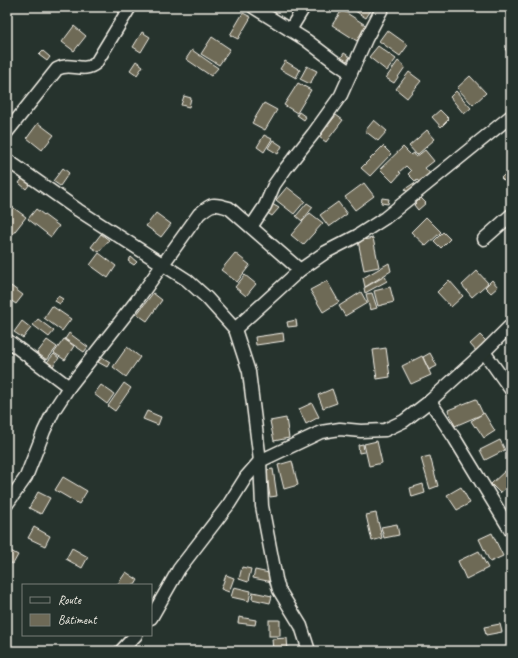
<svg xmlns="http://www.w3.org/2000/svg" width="518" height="658" viewBox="0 0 518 658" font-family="Caveat,sans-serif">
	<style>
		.building { fill: #6e6a57; stroke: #f4f1e8 }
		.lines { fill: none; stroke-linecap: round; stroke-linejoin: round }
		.minor-casing { stroke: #f4f1e8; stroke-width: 15 }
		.minor { stroke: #26332d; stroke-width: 12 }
	</style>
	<rect width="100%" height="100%" fill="#26332d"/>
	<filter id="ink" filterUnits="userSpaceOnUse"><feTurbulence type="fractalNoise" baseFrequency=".025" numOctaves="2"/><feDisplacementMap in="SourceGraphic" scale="8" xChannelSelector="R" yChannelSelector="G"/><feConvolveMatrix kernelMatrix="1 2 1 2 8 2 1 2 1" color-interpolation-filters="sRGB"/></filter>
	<g filter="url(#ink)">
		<!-- building -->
		<g class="building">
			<polygon points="349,7 373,7 366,18"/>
			<polygon points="502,7 511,7 511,18"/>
			<polygon points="342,10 367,26 357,41 332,25"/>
			<polygon points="243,13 251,17 238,39 230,35"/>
			<polygon points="74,26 86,36 74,51 62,42"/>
			<polygon points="387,30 408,45 400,56 379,41"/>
			<polygon points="142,32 150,37 141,52 133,47"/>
			<polygon points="212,37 230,49 219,65 201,54"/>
			<polygon points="511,44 511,56 505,49"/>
			<polygon points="378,46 396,59 387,71 369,57"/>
			<polygon points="192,50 218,68 211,76 186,59"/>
			<polygon points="43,51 50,57 47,61 39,55"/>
			<polygon points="344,53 350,57 347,61 341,58"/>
			<polygon points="136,61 143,66 137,75 130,70"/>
			<polygon points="285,61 300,70 296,78 280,69"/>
			<polygon points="398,61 405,67 394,83 386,78"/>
			<polygon points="307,66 317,71 310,84 300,79"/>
			<polygon points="409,72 421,81 407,98 396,89"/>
			<polygon points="470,76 486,93 473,105 457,88"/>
			<polygon points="298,83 311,90 297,113 284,105"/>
			<polygon points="456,91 471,108 464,114 450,97"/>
			<polygon points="184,96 191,98 189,107 181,105"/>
			<polygon points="264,103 277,110 265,130 252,123"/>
			<polygon points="440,110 449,119 441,127 432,117"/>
			<polygon points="299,112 306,117 304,120 297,115"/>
			<polygon points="336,115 343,120 326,142 319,137"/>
			<polygon points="374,120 387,131 378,141 365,131"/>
			<polygon points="38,123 54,135 42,150 27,138"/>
			<polygon points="427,130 435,139 417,155 409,146"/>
			<polygon points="264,135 272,139 264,152 257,147"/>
			<polygon points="273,140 282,146 278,154 268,148"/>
			<polygon points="383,146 391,154 370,176 361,168"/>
			<polygon points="403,147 411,155 414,153 416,157 425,150 434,161 425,168 433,177 423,185 417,180 416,182 408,174 411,171 406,166 399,172 401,173 393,182 380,169"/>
			<polygon points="63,168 69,173 60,186 53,181"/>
			<polygon points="509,170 511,172 511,186 510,187 501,178"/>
			<polygon points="23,178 30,184 26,189 19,183"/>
			<polygon points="364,183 374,196 355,210 345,197"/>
			<polygon points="414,183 417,187 408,193 405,189"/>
			<polygon points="287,187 305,201 294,214 276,200"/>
			<polygon points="382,198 389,199 388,204 381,203"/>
			<polygon points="421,198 426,203 418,210 414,205"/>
			<polygon points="338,202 347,214 329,227 320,215"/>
			<polygon points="7,203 26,217 12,235 7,231"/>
			<polygon points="307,203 313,207 302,221 296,216"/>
			<polygon points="272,204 279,208 272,216 266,212"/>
			<polygon points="36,209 59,226 51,237 28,219"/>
			<polygon points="156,213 171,224 161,237 146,226"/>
			<polygon points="310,213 323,223 303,245 291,235"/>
			<polygon points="426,217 441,232 426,246 411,232"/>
			<polygon points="443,232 450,239 441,248 434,241"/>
			<polygon points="101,234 109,240 99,252 91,247"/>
			<polygon points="373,238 379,267 364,270 358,241"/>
			<polygon points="99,253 116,266 108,278 90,265"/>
			<polygon points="235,253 250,265 237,282 221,270"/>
			<polygon points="131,257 137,262 134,265 128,261"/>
			<polygon points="389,263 391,271 365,287 363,278"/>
			<polygon points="477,271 488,283 472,297 462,285"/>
			<polygon points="245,275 256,284 246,296 235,287"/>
			<polygon points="385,276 387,281 365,293 364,288"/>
			<polygon points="449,280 463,296 451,307 437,292"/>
			<polygon points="492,280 498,287 491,293 485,287"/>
			<polygon points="327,281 339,302 323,312 310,290"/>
			<polygon points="11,286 23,295 16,304 7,298 7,292"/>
			<polygon points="390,287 394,302 378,306 374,291"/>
			<polygon points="361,292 367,303 345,316 339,306"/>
			<polygon points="153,293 162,300 147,321 137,314"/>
			<polygon points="372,293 377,308 370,310 366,294"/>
			<polygon points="58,296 63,299 60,304 55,301"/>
			<polygon points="52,306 71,319 62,331 44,318"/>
			<polygon points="38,319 54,331 49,337 33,325"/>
			<polygon points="296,320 297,326 288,327 287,322"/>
			<polygon points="22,321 31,328 23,338 14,332"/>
			<polygon points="69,333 88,347 84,352 65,339"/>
			<polygon points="283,333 284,341 256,345 255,337"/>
			<polygon points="480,335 488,343 477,352 470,344"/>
			<polygon points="64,339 74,346 65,360 54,353"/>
			<polygon points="47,340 57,347 47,360 37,353"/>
			<polygon points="127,347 140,357 126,377 113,367"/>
			<polygon points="386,348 390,377 377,379 373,350"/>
			<polygon points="430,353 437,366 429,370 423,357"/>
			<polygon points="54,354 59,358 53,366 47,362"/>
			<polygon points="422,356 431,375 411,384 402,366"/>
			<polygon points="102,357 110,362 107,367 98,362"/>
			<polygon points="124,383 131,388 115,411 108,406"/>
			<polygon points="101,385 114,394 107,404 94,394"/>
			<polygon points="332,389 337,403 323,408 318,395"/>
			<polygon points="476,399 483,414 455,426 448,410"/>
			<polygon points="312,403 319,417 306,424 299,409"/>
			<polygon points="147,411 161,417 158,425 143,419"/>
			<polygon points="484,413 495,431 484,438 476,426 475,427 471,421"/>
			<polygon points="286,418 289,438 274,441 270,421"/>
			<polygon points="500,440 505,450 485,460 480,450"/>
			<polygon points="377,441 382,463 369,466 364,444"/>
			<polygon points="363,444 364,452 359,453 358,445"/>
			<polygon points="430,456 438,486 430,489 421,458"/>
			<polygon points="292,461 298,485 284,489 278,465"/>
			<polygon points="273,469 277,496 270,497 266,470"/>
			<polygon points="506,470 511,475 511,483 500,493 491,484"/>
			<polygon points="63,477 87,491 79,504 55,490"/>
			<polygon points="423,484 425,493 412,497 410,488"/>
			<polygon points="461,487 470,503 457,510 447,495"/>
			<polygon points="38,492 50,498 41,514 29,508"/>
			<polygon points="376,513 382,538 372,541 366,515"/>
			<polygon points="397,524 399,535 384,538 381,527"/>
			<polygon points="34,527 50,536 45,546 28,538"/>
			<polygon points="492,533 503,556 490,562 479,539"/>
			<polygon points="72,548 88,557 82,568 66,559"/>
			<polygon points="7,549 18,555 13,564 7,561"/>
			<polygon points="479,551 488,568 466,579 458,561"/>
			<polygon points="242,567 251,569 248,582 239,579"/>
			<polygon points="255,570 274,574 272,582 253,578"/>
			<polygon points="126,572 138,580 135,585 117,585"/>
			<polygon points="226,575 234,578 229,592 221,589"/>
			<polygon points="234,587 251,591 249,601 231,597"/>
			<polygon points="253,592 272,596 270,603 252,599"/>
			<polygon points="239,617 256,620 255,625 238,623"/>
			<rect x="269" y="620" width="11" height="16"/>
			<polygon points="500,624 502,632 486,635 484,627"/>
			<polygon points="287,638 288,651 273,651 272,639"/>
		</g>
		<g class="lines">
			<!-- minor casing -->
			<g class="minor-casing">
				<g id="minor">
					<polyline points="253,7 306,40 335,62 351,73"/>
					<polyline points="290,30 304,7"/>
					<path d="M7,132L57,69C71,61 83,74 96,63L130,7"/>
					<polyline points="7,160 78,210 187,280 207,298 235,329 249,372 260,461 262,506 276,579 279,590 301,626 309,651"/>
					<polyline points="251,227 265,206 274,185 286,168 313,134 341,95 366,39 383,7"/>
					<polyline points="484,239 511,215"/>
					<polyline points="235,329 300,270 326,252 357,236 385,218 511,116"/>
					<polyline points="7,340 69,387"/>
					<polyline points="484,352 511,390"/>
					<polyline points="430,401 455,439 511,531"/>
					<path d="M7,504L26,477L44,431L54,410L69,387L138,299L199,214C212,203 213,203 229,208L300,270"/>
					<polyline points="151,618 179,569 229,504 246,477 260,461 321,432 340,429 361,431 385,430 404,421 430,401 484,352 511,325"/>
					<polyline points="121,651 136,635"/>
				</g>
			</g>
			<!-- minor -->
			<use href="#minor" class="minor"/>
		</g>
	</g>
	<!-- margin -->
	<rect width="518" height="658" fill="none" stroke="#26332d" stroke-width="24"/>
	<rect x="12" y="12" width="494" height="634" fill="none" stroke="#f4f1e8" stroke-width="1.5" filter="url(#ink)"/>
	<!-- legend -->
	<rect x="22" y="584" width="130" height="52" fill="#26332d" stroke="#787f78"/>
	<rect x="30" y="597" width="20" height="6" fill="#26332d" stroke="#787f78"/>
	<text x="58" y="604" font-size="12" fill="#f4f1e8">Route</text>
	<rect x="30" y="614" width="20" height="12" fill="#6e6a57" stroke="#787f78"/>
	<text x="58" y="624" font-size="12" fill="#f4f1e8">Bâtiment</text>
</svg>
